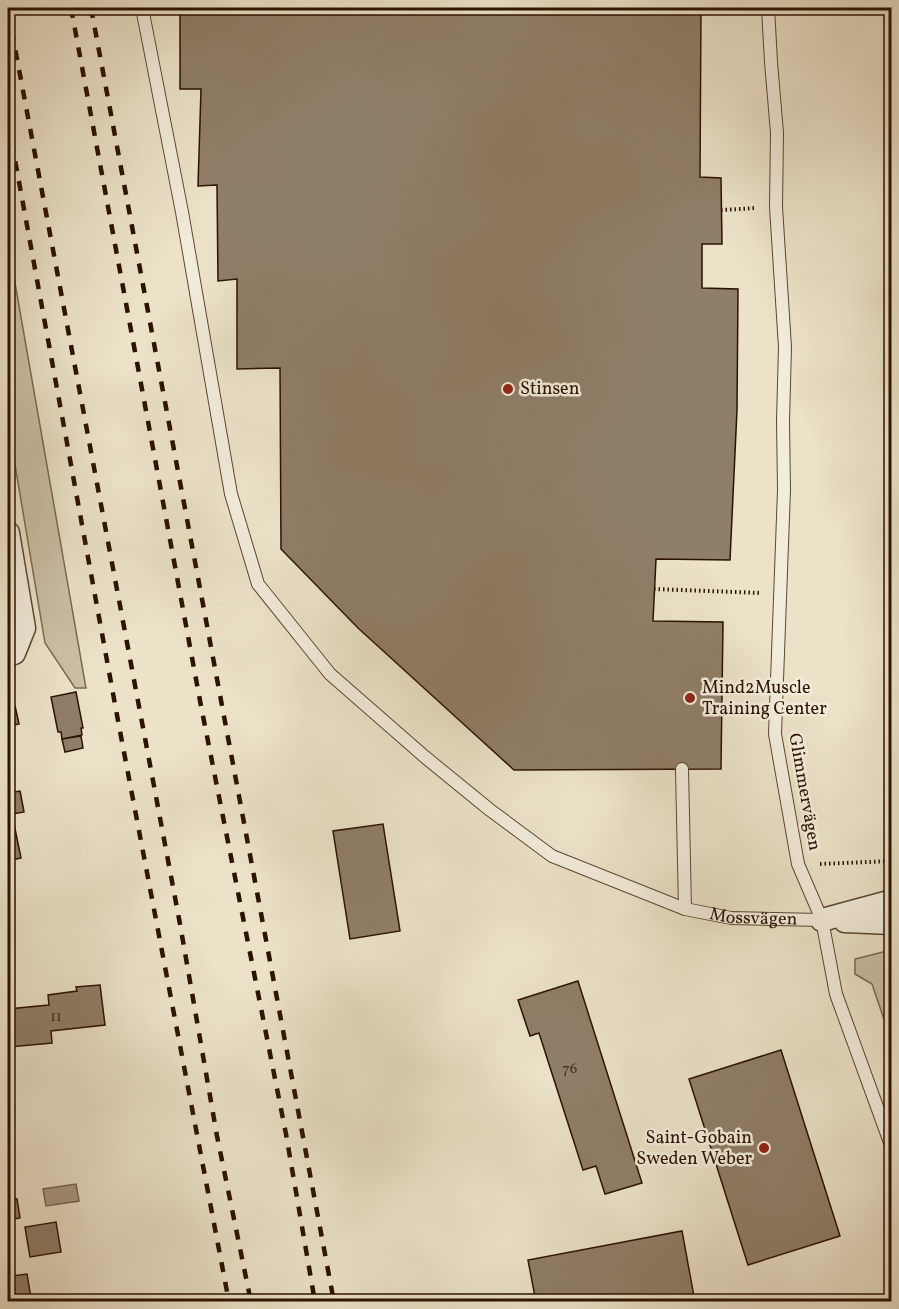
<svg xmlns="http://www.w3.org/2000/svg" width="899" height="1309" viewBox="0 0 899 1309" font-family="Vollkorn,serif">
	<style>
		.green { fill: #cbbfa6; stroke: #7c6853; stroke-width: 1.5 }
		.water { fill: #aa9b84; stroke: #78644f; stroke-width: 1.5 }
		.building { fill: #8f7e68; stroke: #2c1200; stroke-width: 1.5 }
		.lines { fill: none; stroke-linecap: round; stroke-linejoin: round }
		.lane-casing { stroke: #5c4632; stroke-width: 14 }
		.street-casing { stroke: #5c4632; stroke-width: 25 }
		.path { stroke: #2c1200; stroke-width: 4; stroke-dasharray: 1.5 3; stroke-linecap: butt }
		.lane { stroke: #f2ecdb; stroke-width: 12 }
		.street { stroke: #f2ecdb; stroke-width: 22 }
		.rail { stroke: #2c1200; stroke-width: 4.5; stroke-dasharray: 10 10; stroke-linecap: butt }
		.poi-dot { fill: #8f2418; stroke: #f2ecdb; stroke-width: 2 }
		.labels { text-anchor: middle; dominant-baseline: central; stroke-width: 5; stroke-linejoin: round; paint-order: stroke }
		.number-label { font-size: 15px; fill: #452d1a }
		.poi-label { font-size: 18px; fill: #2c1200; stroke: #f2ecdb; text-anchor: start }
		.street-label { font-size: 18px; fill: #2c1200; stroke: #f2ecdb }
	</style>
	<rect width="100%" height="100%" fill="#ebe2c8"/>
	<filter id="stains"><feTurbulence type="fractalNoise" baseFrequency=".00333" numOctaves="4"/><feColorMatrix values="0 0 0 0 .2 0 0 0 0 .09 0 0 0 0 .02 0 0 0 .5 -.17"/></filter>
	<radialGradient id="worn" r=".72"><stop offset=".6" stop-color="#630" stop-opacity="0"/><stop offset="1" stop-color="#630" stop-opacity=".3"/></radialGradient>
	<!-- green -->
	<g class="green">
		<polygon points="8,243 86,688 75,688 45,643 8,423"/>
		<polygon points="891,950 892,950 891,1040 872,984 855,974 855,959"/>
	</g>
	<!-- water -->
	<polygon class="water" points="76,1184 79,1201 46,1206 43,1189"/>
	<!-- building -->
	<g class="building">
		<polygon points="180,8 701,8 700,177 721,178 722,244 702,244 702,288 738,289 737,410 730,560 656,559 653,621 723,622 721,769 514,770 358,628 281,549 280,368 237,369 237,279 218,281 217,185 198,186 201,89 180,89"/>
		<polygon points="76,692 83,728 81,728 82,735 62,739 61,732 58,732 51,697"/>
		<polygon points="15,706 19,724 9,726 13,752 8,753 8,707"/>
		<polygon points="81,736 83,748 65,752 62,739"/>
		<polygon points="20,791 24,812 12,814 21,858 8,861 8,793"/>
		<polygon points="383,824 400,931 350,939 333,831"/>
		<polygon points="578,981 642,1183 605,1194 596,1166 583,1170 539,1033 530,1036 518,1000"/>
		<polygon points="100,985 105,1025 51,1031 52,1043 9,1047 8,1009 49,1005 48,995 77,991 76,987"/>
		<polygon points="781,1050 840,1236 748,1265 689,1079"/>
		<polygon points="8,1199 17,1199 20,1218 8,1220"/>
		<polygon points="56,1222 61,1252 30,1257 25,1227"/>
		<polygon points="682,1231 695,1302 536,1302 528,1260"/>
		<polygon points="8,1251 12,1276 27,1274 31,1298 8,1302"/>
	</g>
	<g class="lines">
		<!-- lane casing -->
		<g class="lane-casing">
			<g id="lane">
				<path id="s1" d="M142,8L182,212L231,494L258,584L330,674L425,757L490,810L552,856L685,909L731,918L822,920"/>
				<polyline points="768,8 771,62 777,133 776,207 785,347 783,421 784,490 775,734 798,864 822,920 836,994 892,1148"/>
				<polyline points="682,769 685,909"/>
			</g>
		</g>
		<!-- street casing -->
		<g class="street-casing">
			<g id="street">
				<polyline points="8,533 24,628 14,653 8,655"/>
				<polyline points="822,920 892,901"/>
				<polyline points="845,921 892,923"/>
			</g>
		</g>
		<!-- path -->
		<g class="path">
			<polyline points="721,210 756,208"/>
			<polyline points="654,589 761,593"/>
			<polyline points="820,864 892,861"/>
		</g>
		<!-- lane -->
		<use href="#lane" class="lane"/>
		<!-- street -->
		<use href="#street" class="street"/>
		<!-- rail -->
		<g class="rail">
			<polyline points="71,8 201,706 286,1134 315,1302"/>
			<polyline points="91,8 334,1302"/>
			<polyline points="8,11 180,924 217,1136 251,1302"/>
			<polyline points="8,122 119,726 229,1302"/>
		</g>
	</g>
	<!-- markers -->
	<g class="poi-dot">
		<circle cx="508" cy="389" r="6"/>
		<circle cx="690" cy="698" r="6"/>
		<circle cx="764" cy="1148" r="6"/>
	</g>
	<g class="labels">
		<!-- number labels -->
		<g class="number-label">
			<text x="56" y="1017">11</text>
			<text x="570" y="1069">76</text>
		</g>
		<!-- poi labels -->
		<g class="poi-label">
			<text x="520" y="389">Stinsen</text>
			<text x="702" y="688">Mind2Muscle<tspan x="702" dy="21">Training Center</tspan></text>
			<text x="752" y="1138" text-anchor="end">Saint-Gobain<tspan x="752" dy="21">Sweden Weber</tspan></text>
		</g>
		<!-- street labels -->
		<g class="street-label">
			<text transform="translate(804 792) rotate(80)">Glimmervägen</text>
			<text stroke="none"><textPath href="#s1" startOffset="1203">Mossvägen</textPath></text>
		</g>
	</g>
	<!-- margin -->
	<rect width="899" height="1309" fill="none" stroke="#ebe2c8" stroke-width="30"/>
	<rect x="9" y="9" width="881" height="1291" fill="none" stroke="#2c1200" stroke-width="3"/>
	<rect x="15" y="15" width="869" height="1279" fill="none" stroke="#2c1200" stroke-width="1.5"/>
	<rect width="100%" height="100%" filter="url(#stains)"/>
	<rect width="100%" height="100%" fill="url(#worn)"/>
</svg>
